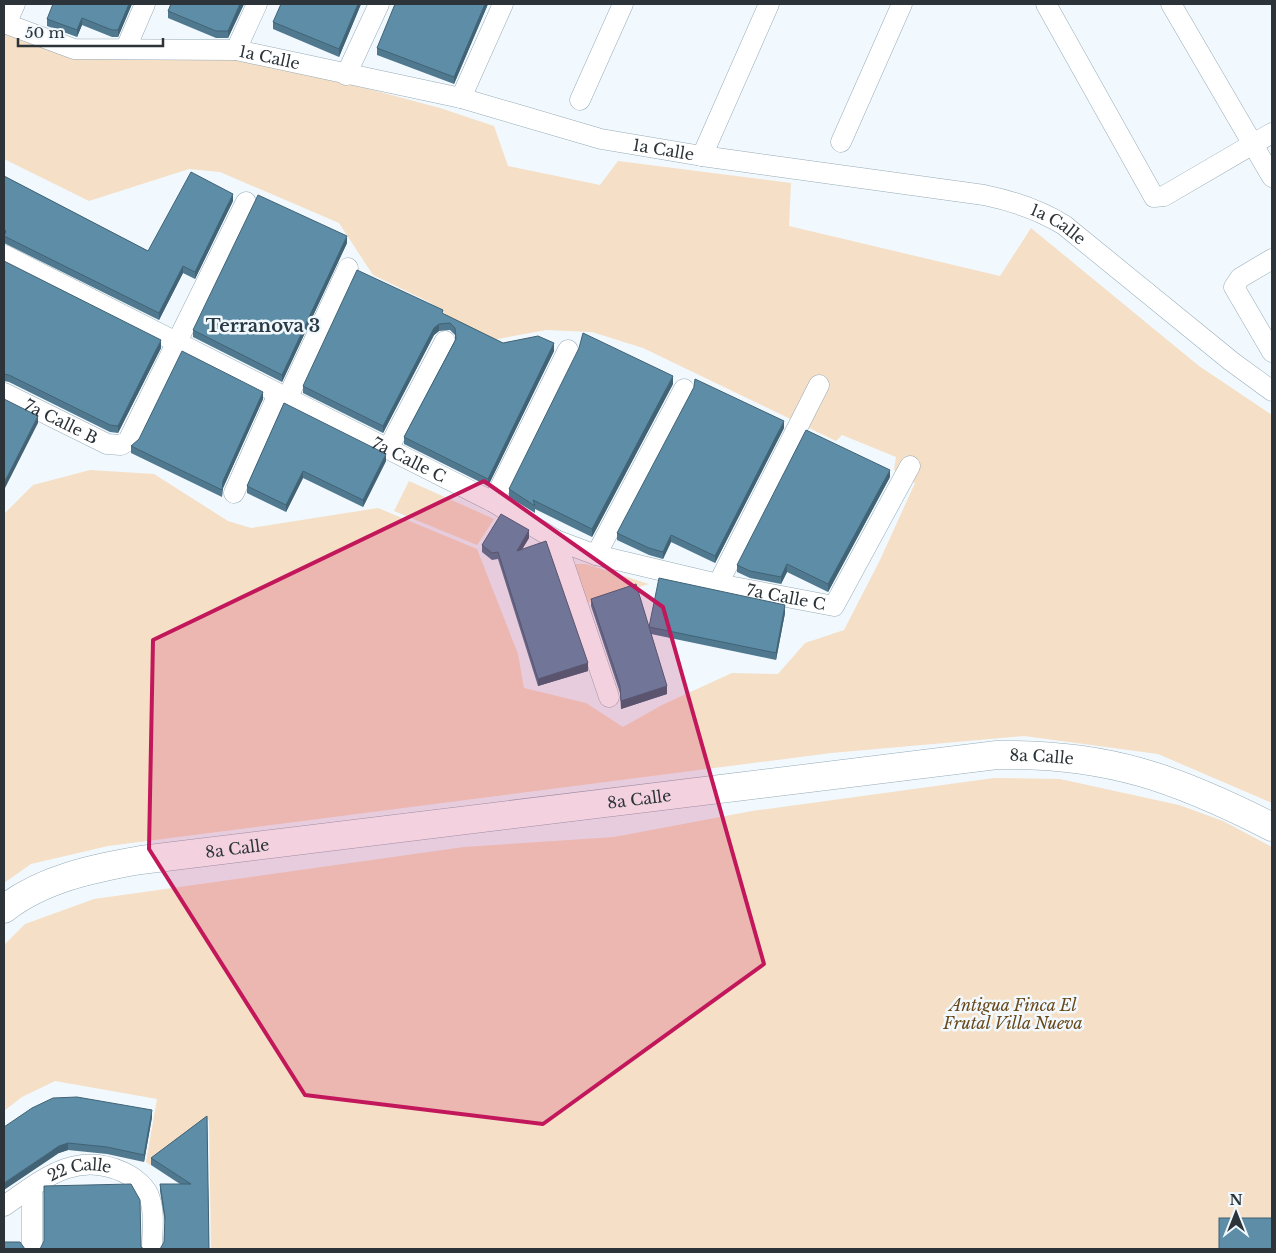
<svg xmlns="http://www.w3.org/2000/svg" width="1276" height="1253" viewBox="0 0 1276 1253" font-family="'Libre Baskerville',serif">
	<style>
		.green { fill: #f5dfc6 }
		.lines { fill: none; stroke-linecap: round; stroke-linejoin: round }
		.minor-casing { stroke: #97abb7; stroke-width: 21 }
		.secondary-casing { stroke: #97abb7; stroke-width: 29 }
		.minor { stroke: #fff; stroke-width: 20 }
		.secondary { stroke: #fff; stroke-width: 28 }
		.wall { fill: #507990 }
		.shaded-wall { fill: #416375 }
		.building { fill: #5d8da7; stroke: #416375 }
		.marked { fill: #c2185b; fill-opacity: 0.2; stroke: #c2185b; stroke-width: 4; stroke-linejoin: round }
		.labels { text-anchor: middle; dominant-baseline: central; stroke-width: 5; stroke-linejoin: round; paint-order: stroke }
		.street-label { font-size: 16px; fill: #2c3439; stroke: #f1f9fe }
		.park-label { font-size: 16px; font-style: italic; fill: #694719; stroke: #f1f9fe }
		.neighbourhood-label { font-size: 18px; font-weight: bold; fill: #293a44; stroke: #f1f9fe }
	</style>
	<rect width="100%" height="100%" fill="#f1f9fe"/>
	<!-- green -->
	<g class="green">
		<polygon points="4,28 32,42 221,53 290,68 440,108 494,126 508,166 600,185 618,161 791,183 789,226 1000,276 1031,228 1199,366 1272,415 1272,803 1158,754 1024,736 831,753 108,846 31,864 4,883 4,514 33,485 90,470 154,474 228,521 251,528 378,508 477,549 518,654 524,688 586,703 623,727 662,705 732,673 778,674 805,643 844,630 880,560 915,483 894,470 896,457 842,435 836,441 643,348 592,332 546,330 492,340 450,324 447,315 429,302 373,275 339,223 220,172 189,169 89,201 4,159"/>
		<polygon points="409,481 494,519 477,545 394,511"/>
		<polygon points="576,564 586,564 649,584 587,603 574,566"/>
		<polygon points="994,778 1060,779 1179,805 1223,821 1272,847 1272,1249 211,1249 209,1120 150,1165 146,1162 157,1099 55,1081 22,1097 4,1111 4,945 25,924 94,899 464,847 614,837 752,811"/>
	</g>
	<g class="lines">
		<!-- minor casing -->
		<g class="minor-casing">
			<g id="minor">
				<polyline points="1046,4 1154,197 1164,196 1272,133"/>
				<polyline points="1171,4 1272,177"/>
				<path id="s1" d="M4,23L74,49L236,50L461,98L601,139L702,156L984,195C1013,201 1038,209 1064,225L1231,361L1272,391"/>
				<polyline points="6,24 15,4"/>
				<polyline points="126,48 145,4"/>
				<polyline points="236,50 257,4"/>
				<polyline points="346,75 379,4"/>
				<polyline points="461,98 503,4"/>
				<polyline points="580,100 623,4"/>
				<polyline points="841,142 902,4"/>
				<polyline points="702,156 769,4"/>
				<path id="s2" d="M4,255L493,502L556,540L596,555L718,584L834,606L910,466"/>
				<polyline points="1272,259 1240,278 1234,287 1272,352"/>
				<path id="s3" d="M4,393L107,444L121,445L128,441L246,202"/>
				<polyline points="287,399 348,268"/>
				<polyline points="388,449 445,341"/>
				<polyline points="234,493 278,394"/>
				<polyline points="493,502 568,350"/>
				<polyline points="556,540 609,697"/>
				<polyline points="596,555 684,389"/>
				<polyline points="718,584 819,385"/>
				<polyline points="32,1187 32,1249"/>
				<path id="s4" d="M4,1206C42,1180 75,1150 123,1172C134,1177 147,1187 150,1199C155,1214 152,1234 152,1249"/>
			</g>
		</g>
		<!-- secondary casing -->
		<g class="secondary-casing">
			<g id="secondary">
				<path id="s5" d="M4,909C42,879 94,868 141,860L997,755C1106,753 1176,778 1272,827"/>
			</g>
		</g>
		<!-- minor -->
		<use href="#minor" class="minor"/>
		<!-- secondary -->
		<use href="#secondary" class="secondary"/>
	</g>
	<!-- wall -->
	<g class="wall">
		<polygon points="132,4 118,37 112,37 82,25 77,37 47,26 47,19"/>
		<polygon points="171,4 244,4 228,38 216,38 168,18 168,11"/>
		<polygon points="361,4 339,57 273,29 273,22"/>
		<polygon points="488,4 454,84 377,55 377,48"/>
		<polygon points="4,176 148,251 233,201 195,279 183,273 159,320 4,243"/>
		<polygon points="347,243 282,382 193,337 193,330"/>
		<polygon points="4,261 161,348 118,433 110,432 9,382 4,381"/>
		<polygon points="443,314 503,343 554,351 488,486 404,444 404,437 455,340 455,335 450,330 439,331 434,335 383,433 303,393 303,386"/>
		<polygon points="673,384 592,537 535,509 535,513 509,497 509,489"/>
		<polygon points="263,399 223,488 222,497 131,453 131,446"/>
		<polygon points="284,403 386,461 363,507 303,478 286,512 247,493 247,486"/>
		<polygon points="784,428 715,563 671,542 663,559 649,555 617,540 617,533"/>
		<polygon points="890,477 828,592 787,572 781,584 750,578 737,572 737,565"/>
		<polygon points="529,538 522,549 588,671 538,686 498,559 492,560 482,552 482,545"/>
		<polygon points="591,599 649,629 649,627 785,613 776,660 651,634 667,694 621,709 620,693 591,606"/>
		<polygon points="207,1116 209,1249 164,1242 165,1223 160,1191 160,1184 180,1184 151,1165 151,1158"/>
		<polygon points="152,1117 144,1162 107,1154 68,1150 59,1153 4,1127"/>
	</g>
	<!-- shaded-wall -->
	<g class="shaded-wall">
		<polygon points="129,4 132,4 118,37 118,30"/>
		<polygon points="240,4 244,4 228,38 228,31"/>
		<polygon points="358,4 361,4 339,57 339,49"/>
		<polygon points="485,4 488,4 454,84 454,77"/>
		<polygon points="82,18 82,25 77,37 77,30"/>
		<polygon points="233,194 233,201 195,279 195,272"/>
		<polygon points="347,236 347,243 282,382 282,375"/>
		<polygon points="183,266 183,273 159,320 159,313"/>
		<polygon points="439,324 439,331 434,335 383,433 383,426 434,328"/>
		<polygon points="161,340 161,348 118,433 118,426"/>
		<polygon points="554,343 554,351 488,486 488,479"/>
		<polygon points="673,376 673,384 592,537 592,529"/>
		<polygon points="263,392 263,399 223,488 222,497 223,481"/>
		<polygon points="38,416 38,423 4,490 4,483"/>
		<polygon points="784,421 784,428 715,563 715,556"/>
		<polygon points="386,454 386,461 363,507 363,500"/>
		<polygon points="890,470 890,477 828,592 828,584"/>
		<polygon points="303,471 303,478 286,512 286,505"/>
		<polygon points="529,530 529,538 517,558 517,551"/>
		<polygon points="671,535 671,542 663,559 663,552"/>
		<polygon points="787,564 787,572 781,584 781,577"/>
		<polygon points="785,605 785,613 776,660 776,653"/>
		<polygon points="588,663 588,671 538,686 538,679"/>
		<polygon points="667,686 667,694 621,709 621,701"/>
		<polygon points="152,1110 152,1117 144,1162 144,1155"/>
		<polygon points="68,1143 68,1150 59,1153 4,1190 4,1183 59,1146"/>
	</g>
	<!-- building -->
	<g class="building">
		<polygon points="53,4 129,4 118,30 112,30 82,18 77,30 47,19"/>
		<polygon points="171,4 240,4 228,31 216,31 168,11"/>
		<polygon points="281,4 358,4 339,49 273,22"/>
		<polygon points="395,4 485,4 454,77 377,48"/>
		<polygon points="191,172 233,194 195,272 183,266 159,313 4,236 6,231 4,230 4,176 148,251"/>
		<polygon points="258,195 347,236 282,375 193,330"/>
		<polygon points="4,261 161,340 118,426 110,425 9,375 4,374"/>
		<polygon points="357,270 443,310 442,313 503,343 538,336 554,343 488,479 404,437 456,339 455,328 450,323 439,324 434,328 383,426 303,386"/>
		<polygon points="583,333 673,376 592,529 533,500 535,506 509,489 579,348"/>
		<polygon points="182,351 263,392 223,481 222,490 131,446 139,439"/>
		<polygon points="695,379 784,421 715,556 671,535 663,552 649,548 617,533 694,387"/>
		<polygon points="4,399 38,416 4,483"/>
		<polygon points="284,403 386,454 363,500 303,471 286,505 247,486"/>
		<polygon points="806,430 890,470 828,584 787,564 781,577 750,571 737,565"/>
		<polygon points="501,514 529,530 517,551 546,541 588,663 538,679 498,552 492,553 482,545"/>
		<polygon points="659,578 785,605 776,653 649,627"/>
		<polygon points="636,584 667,686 621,701 620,686 591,599"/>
		<polygon points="77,1097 152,1110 144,1155 107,1147 68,1143 59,1146 4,1183 4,1127 32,1108 53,1098"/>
		<polygon points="207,1116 209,1249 160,1249 164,1242 165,1217 160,1184 191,1184 151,1158"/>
		<polygon points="131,1184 140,1200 141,1247 144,1249 40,1249 44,1241 44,1186"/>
		<rect x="1219" y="1218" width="53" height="31"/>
		<polygon points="4,1242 20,1242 25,1249 4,1249"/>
	</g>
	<!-- marked area -->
	<path class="marked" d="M484,481L663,607L764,964L543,1124L305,1095L149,849L153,640Z"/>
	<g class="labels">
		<!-- street labels -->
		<g class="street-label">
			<text stroke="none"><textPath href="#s1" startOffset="271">1a Calle</textPath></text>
			<text stroke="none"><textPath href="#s1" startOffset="676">1a Calle</textPath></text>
			<text stroke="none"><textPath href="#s1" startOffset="1080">1a Calle</textPath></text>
			<text stroke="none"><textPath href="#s3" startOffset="64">7a Calle B</textPath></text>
			<text stroke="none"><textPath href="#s2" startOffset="454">7a Calle C</textPath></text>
			<text stroke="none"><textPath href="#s2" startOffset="859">7a Calle C</textPath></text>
			<text stroke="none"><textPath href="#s5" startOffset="1054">8a Calle</textPath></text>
			<text stroke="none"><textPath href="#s5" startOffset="649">8a Calle</textPath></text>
			<text stroke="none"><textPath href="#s5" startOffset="244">8a Calle</textPath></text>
			<text stroke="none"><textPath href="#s4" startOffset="86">22 Calle</textPath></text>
		</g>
		<!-- park labels -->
		<g class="park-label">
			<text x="1013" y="1005">Antigua Finca El<tspan x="1013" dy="18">Frutal Villa Nueva</tspan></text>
		</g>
		<!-- neighbourhood labels -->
		<g class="neighbourhood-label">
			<text x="263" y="326">Terranova 3</text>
		</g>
	</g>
	<!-- border -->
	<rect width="1276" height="1253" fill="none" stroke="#2c3439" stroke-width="10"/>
	<!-- north arrow -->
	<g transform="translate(1236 1213)" stroke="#f1f9fe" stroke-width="4" paint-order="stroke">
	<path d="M0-4L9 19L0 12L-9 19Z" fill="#2c3439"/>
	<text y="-8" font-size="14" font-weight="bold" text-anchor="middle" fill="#2c3439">N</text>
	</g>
	<!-- scale -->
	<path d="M18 38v8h145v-8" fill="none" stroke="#2c3439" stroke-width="2.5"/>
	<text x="25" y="38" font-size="15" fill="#2c3439" stroke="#f1f9fe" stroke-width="4" paint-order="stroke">50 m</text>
</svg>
